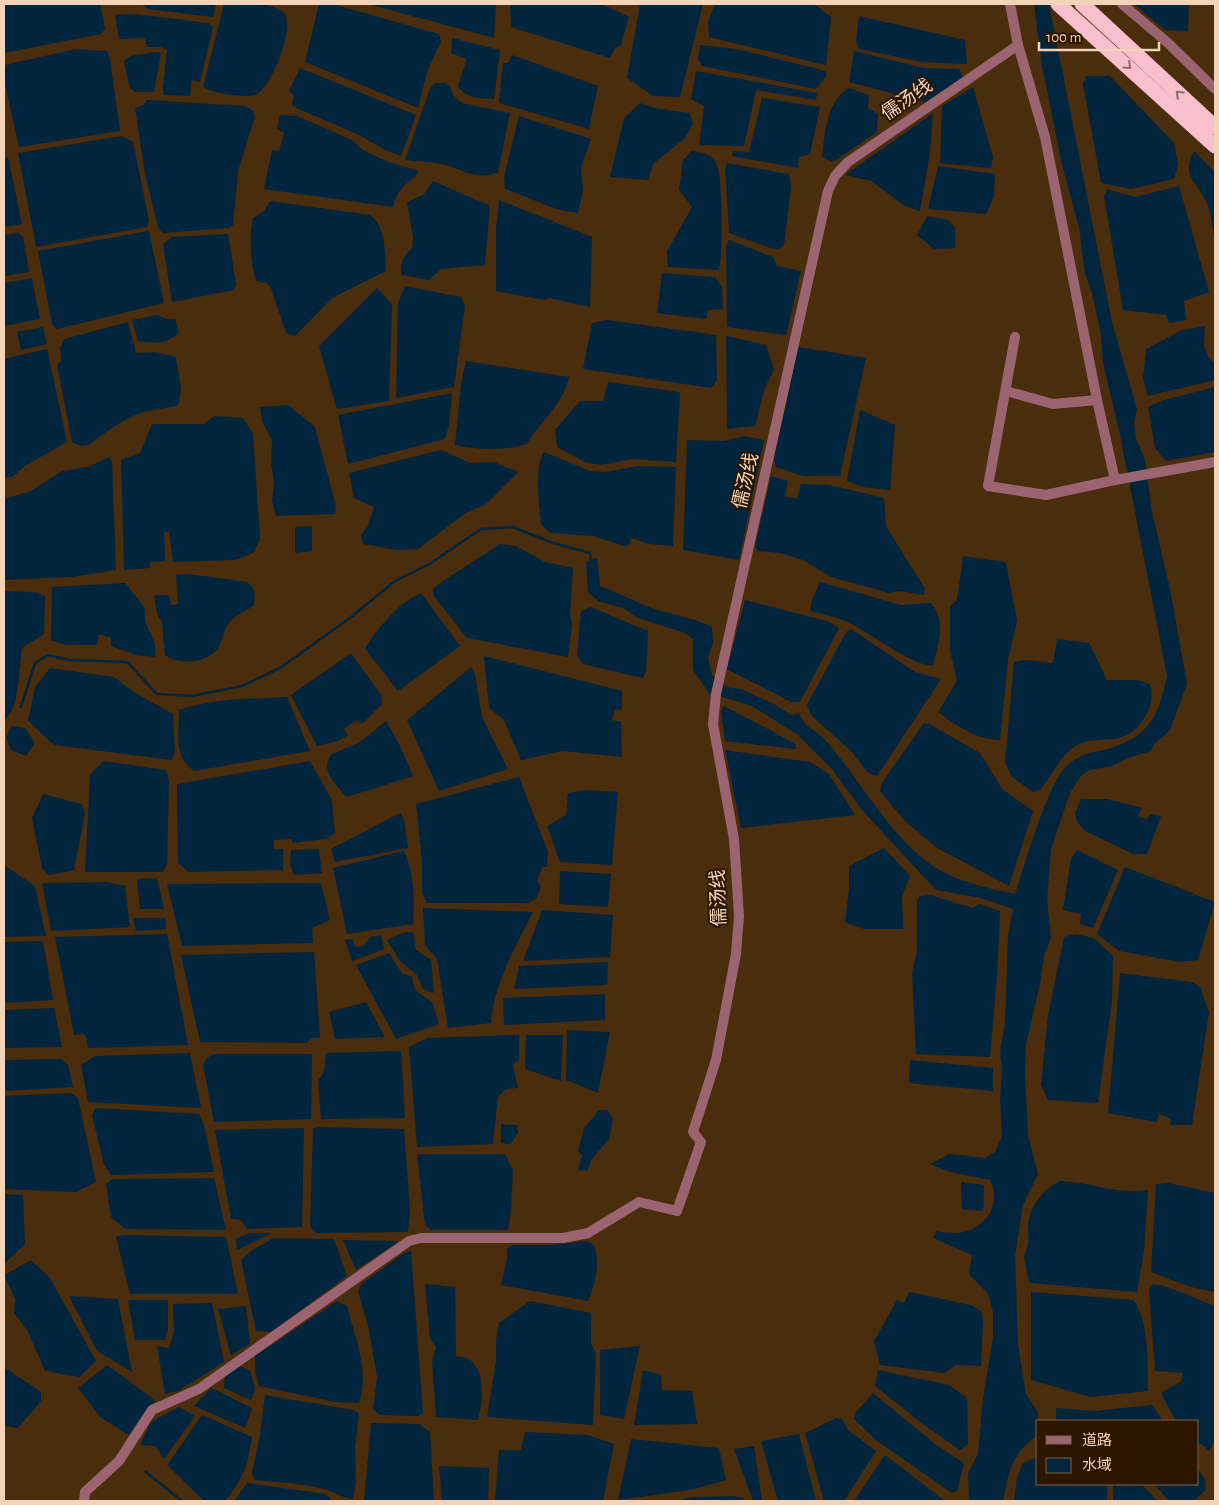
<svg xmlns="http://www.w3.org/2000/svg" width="1219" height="1505" viewBox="0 0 1219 1505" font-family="'Alegreya Sans','Noto Sans SC',sans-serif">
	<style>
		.water { fill: #02253e }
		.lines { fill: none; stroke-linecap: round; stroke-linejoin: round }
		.stream { stroke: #02253e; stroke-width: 2.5 }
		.minor { stroke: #9b6471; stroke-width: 10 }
		.highway { stroke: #f7c0cc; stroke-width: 15 }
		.oneway { stroke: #926b66 }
		.labels { text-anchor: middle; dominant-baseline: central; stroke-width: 4; stroke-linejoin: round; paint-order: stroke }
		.street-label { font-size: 19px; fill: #f3d4b8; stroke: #2c1600 }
	</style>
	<rect width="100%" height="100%" fill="#4a2d0d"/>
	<!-- water -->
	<g class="water">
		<polygon points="4,4 100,4 105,29 101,34 4,53"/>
		<polygon points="142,4 216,4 213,17 147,9"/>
		<path d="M224,4C241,4 269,0 283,12C297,25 272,83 259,93C249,100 213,93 203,87Z"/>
		<polygon points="319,4 332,4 439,34 441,41 427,72 418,108 305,62"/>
		<polygon points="368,4 496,4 494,38"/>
		<polygon points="510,4 602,4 629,17 621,45 615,48 610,58 511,27"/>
		<polygon points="640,4 703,4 680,97 653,96 627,78"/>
		<polygon points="715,4 814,4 831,17 826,65 709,37 708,22"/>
		<path d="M1034,4H1049L1112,322L1137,409L1134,423L1136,438L1145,460L1152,512L1170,589L1187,684L1170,730L1154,744L1151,751L1128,758L1112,766L1089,770L1080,777L1070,793L1051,849L1047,899L1051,938L1044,956L1040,984L1026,1045L1025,1073L1028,1135L1038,1174L1023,1205L1015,1256L1018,1345L1026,1394L1038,1412V1435C1011,1454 1009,1470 1003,1501H969L968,1473L978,1454L983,1398L993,1338V1312L988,1294L969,1274L972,1255L933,1238L936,1231C942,1232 949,1233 956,1233C983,1232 1003,1206 990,1180L950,1172L930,1164L949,1154L985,1158L995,1152L1002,1136L1000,1099L1002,1070L1000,1052L1005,1022L1008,936L1013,909L981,898L936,890L862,810L831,768L798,735L752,706L709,693L693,670V639L685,633L638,618L623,608L598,601L588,592L586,562L597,558L600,586L654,609L695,620L712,627L713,642L708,658L712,675L723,685L743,690L774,704L791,715L799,713C807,731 813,727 824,739C830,744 834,751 839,757C868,793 892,836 930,864C954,881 987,888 1015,894C1024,868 1048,783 1066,767C1077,756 1088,753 1103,750C1148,738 1158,719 1167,676L1120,435L1103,363L1101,335L1092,293L1085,274L1079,227L1062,165L1042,66Z"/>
		<polygon points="1134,4 1189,4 1188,31 1165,30"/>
		<polygon points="135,14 208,23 213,27 200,82 192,80 190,96 164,95 163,88 167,50 161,47 147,47 145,38 119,39 115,15"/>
		<polygon points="859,16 965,40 967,64 921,62 859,49 856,40"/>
		<path d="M452,38L500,50L494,99C480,98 466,99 458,86L467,59L451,53Z"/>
		<polygon points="700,45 737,49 826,71 826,77 816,89 702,66 698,59"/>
		<polygon points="76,49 107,51 110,59 120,131 19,147 4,80 4,65"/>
		<polygon points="854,51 924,68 959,69 963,78 925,102 849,82"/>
		<polygon points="155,52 161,53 154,92 134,92 129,85 124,61 131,56"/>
		<polygon points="512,55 598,86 589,129 499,103 503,63 508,63"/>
		<polygon points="300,68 416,115 401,156 385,150 359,135 292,106 294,95 289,91"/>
		<polygon points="696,71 817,93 816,100 756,90 744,146 699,145 704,106 691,99"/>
		<polygon points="1086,76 1110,76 1174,143 1178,165 1174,179 1131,189 1101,183 1083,84"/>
		<path d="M435,83H445L450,86L454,97L462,103L510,113L498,173C470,180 465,169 441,164C430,161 417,162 405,160L430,88Z"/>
		<polygon points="973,87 993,157 991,168 940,163 942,106"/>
		<path d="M849,88L869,95L868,108L878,114L877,132L833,162L822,157C825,133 826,101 849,88Z"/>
		<polygon points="762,98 820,107 810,154 799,157 798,168 732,156 733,151 749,152"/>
		<polygon points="147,100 245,106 252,110 255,116 238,171 233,225 229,228 163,233 158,227 145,174 135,108 143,105"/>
		<polygon points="640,103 655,108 689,113 693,123 685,138 653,164 648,180 610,177 624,118"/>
		<polygon points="933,113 930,153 920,211 905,206 871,181 845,175"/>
		<path d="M280,115L297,116L352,140L363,150L386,161L418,171L416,176C403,185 397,191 393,207L264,189L272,150L279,151L284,133L277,129Z"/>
		<path d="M519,116L591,139L581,167L583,190L578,213C553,211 529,197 505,189L504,177Z"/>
		<polygon points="122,136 133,142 149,220 147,227 36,247 18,153"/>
		<path d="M692,151C702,153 713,154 717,165C723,180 723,255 719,270L668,267L667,251L692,207L679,190L683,160Z"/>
		<path d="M1194,151L1215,172V246C1213,232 1212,215 1207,203C1198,182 1180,176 1194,151Z"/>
		<polygon points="8,157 22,224 4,227 4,158"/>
		<polygon points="727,163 789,174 791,187 784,245 779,249 770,248 729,233 725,168"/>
		<polygon points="938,166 995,174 994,197 986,214 928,209"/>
		<path d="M433,181L490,206L485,265L441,269L429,280L402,275C399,264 404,256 412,248L413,237L407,202L424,194Z"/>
		<polygon points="1179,186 1209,292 1184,301 1186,320 1169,323 1166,315 1123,310 1104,196 1107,189 1135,197"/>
		<polygon points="499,200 592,237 590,307 549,298 544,300 496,291 496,228"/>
		<path d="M270,201L370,215C386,226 385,253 386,271L332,298L295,336L286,333L271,288L267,283L256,281C250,260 249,239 253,218L264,211Z"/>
		<polygon points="927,216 948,220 955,228 955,248 934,249 917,235"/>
		<polygon points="149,231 164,303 57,329 52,324 38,251"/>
		<polygon points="18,233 23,237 29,272 4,276 4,235"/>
		<polygon points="228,234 236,284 234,290 172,302 163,244 172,237"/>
		<polygon points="729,240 773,257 777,266 801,271 786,335 727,327 726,246"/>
		<polygon points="662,273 715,277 722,287 723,309 708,310 706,319 657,313"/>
		<polygon points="32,278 40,319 4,326 4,283"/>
		<polygon points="405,286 461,297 465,306 454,387 396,398 398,303"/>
		<polygon points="377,288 392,304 389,401 337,409 319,346"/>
		<path d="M157,315L167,319H175L179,332C167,345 154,343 138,341L132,320Z"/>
		<polygon points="607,320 716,335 717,380 711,388 583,369 592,323"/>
		<path d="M128,322L136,353L156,352L176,357L181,388L179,404C168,409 156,409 144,412C124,418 105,432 89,445L81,446L72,442L57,365L61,361L60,348L64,339Z"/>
		<polygon points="1205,326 1204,346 1209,359 1215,362 1215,380 1148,396 1143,379 1146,349 1182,330"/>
		<polygon points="43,327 47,344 21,350 17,332"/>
		<polygon points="726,336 766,345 774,369 764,390 755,426 727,429"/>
		<polygon points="798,347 866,358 840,476 803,476 776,467 774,459"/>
		<polygon points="47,349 67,442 26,465 12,477 4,478 4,359"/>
		<path d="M466,361L569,377C563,405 541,420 527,444C503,451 480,450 455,445L461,384Z"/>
		<polygon points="608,382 680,392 676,462 633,459 600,465 585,462 557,447 555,430 580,401 603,401"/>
		<polygon points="1215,387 1215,452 1166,461 1155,448 1148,407 1164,400"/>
		<polygon points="452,393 449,425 445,439 348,464 338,415"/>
		<polygon points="288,405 315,427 336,506 335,514 276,516 272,501 274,481 271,464 272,440 262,421 260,407"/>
		<polygon points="860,410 895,425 890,490 862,487 847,481"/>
		<polygon points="214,416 243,418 253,434 260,539 253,553 234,560 173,562 169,532 164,532 165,561 150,562 150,568 124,570 121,460 140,453 152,424 204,424"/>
		<polygon points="745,436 764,440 739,560 683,550 687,440 724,441"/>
		<polygon points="441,450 470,463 494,462 518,472 486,504 464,514 418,549 397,550 363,544 361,535 368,526 374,507 354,498 349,473"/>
		<path d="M544,452L590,471L604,472L638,466L676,467L673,546L649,544L631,538L629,545L623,546L594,536L550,533L541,524C539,506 534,466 544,452Z"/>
		<polygon points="109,457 112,461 116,570 71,577 4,580 4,499 31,491 62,471 88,467"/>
		<polygon points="771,476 788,481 785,497 797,498 801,484 829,485 884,498 886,526 925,589 924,595 901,591 889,593 831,577 803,560 780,553 758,551 755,546"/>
		<polygon points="312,526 312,551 295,553 295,527"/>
		<polygon points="500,544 516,546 545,562 573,568 570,614 572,624 568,657 467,638 433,595 433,589 440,583"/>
		<path d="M963,556L1006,562L1017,621L1008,660L1000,740C975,739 957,726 938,712L957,681L950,651V606L957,600Z"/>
		<path d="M189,574L247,582C256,588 255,595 254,605C246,612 235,614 229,623C223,630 223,641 218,648C207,664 179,665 165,655L162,622L157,614L154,595H169L171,605L178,604L176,575Z"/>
		<path d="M820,582L901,605L931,603C946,622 939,643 933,665C915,668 867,631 848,622C836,617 822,614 810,611L812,600Z"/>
		<polygon points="125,583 145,608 145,621 155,644 155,657 136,655 111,646 111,638 99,634 97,645 66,645 51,640 52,587"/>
		<path d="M4,591L35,592L45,596L44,634L22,648C19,668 20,709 4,720Z"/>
		<path d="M421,593L460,646L398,691L365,649C377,628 398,603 421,593Z"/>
		<polygon points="745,600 830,622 839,628 800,702 791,702 727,669"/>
		<polygon points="591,607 648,631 646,671 643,678 583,664 577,656 581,611"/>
		<polygon points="851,629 915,672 941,679 877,776 868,773 851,751 812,716 807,705 846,632"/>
		<path d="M1057,639L1089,643L1107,680H1137L1150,684C1157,704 1141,733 1119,738C1105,741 1086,738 1074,747C1061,756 1050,777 1041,789L1033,792L1012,777L1005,762L1014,662L1026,660L1053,663Z"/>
		<polygon points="351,653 381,695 382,704 362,724 357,720 344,729 348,735 338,741 317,746 291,695"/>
		<polygon points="484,656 622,691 622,710 615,709 612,720 621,722 622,757 562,751 521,760 504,720 489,708"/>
		<polygon points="471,667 475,675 482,717 508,769 439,791 407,720"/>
		<polygon points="50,668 114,677 132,691 173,714 175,751 172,760 54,745 28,721 35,687"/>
		<path d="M287,697L310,751L194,771C173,755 179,735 179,710C213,698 252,699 287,697Z"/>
		<polygon points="724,706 796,744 795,749 725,741 721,711"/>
		<path d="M386,721L400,746L413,776L347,797C337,786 318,769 332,754L360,742Z"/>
		<polygon points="924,723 929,724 980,753 1002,789 1033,811 1009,886 937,848 905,821 880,791 881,784"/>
		<polygon points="12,726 25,728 35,743 26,756 11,750 6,737"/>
		<polygon points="725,750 810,762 829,774 855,815 741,828"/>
		<polygon points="103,761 166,770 169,780 167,864 163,872 85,872 90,775"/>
		<polygon points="310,761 332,800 335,833 326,839 293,843 291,839 274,840 274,849 283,849 283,870 189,872 178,863 177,784"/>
		<polygon points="519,777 548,852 547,867 542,867 537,881 541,886 537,898 529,903 427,903 422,893 422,860 416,804"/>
		<polygon points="583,790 618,792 612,865 560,862 547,826 566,815 568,793"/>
		<polygon points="43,794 82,804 85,814 74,870 49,875 42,868 32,818"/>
		<polygon points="1081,799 1107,799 1142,808 1138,816 1146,819 1151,814 1161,816 1147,854 1133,854 1085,831 1077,822 1075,813"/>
		<polygon points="400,813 404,819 408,848 335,862 331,849"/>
		<polygon points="884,848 910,876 902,896 903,929 864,929 845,922 849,888 849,866"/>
		<polygon points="319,849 322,873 294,875 290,864 291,850"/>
		<polygon points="1077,850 1118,870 1093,928 1080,924 1081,914 1063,910 1071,858"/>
		<path d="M404,851C414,872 415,901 413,924L347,934L333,868Z"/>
		<polygon points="4,865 35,886 46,936 4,937"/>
		<polygon points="1125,867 1215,902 1198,960 1180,962 1119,951 1097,934"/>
		<polygon points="560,871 611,874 608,907 559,904"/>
		<polygon points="157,878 164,909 140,909 137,879"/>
		<polygon points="107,882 125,886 130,927 51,931 42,883"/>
		<polygon points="321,883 330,920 312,928 313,943 182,946 167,884"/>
		<polygon points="931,895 973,908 979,904 1000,911 997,977 990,1057 916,1054 912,972 917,951 917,900 920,896"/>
		<path d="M423,908L533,912C515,948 494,983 491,1023L448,1028L437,959L425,945Z"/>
		<polygon points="542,910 613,915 610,957 523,961"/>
		<polygon points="133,918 165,918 166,929 136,931"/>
		<polygon points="413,932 416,950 431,960 434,993 423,989 417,975 400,961 387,940 403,933"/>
		<polygon points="167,934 188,1045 88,1048 85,1034 74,1035 55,937"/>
		<polygon points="1075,934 1094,938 1113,956 1112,1001 1098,1103 1048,1100 1041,1085 1048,1015 1064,937"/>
		<polygon points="381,935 384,949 352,961 345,940 352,939 355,947 363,946 370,937"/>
		<polygon points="43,941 53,1000 4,1003 4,942"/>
		<polygon points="314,952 320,1038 311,1038 307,1043 200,1042 181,955"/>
		<polygon points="389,953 402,973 412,977 415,990 432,1002 439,1024 396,1039 356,965"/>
		<polygon points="608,962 607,985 514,989 519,966"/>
		<polygon points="1120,973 1192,982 1200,987 1209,1012 1192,1125 1170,1125 1171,1119 1159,1114 1156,1122 1108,1113"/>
		<polygon points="605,994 605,1020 504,1025 503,998"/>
		<polygon points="366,1002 385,1037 335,1039 329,1012"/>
		<polygon points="54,1008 62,1047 4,1048 4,1010"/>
		<polygon points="567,1030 610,1032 598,1093 566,1080"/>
		<polygon points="519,1035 519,1060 513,1065 518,1088 506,1089 498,1097 493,1144 417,1147 409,1047 427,1038"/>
		<polygon points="526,1035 563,1035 561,1081 525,1069"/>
		<polygon points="401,1051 405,1118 321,1119 318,1080 324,1072 326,1053"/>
		<polygon points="190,1053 201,1108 88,1102 81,1065 95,1056"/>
		<polygon points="213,1054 312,1054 311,1119 214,1122 203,1065 206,1059"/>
		<polygon points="62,1059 68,1065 73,1087 4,1091 4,1060"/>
		<polygon points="910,1060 993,1068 993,1091 909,1083"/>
		<polygon points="71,1093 78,1098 96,1182 76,1192 4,1189 4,1096"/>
		<polygon points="96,1108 199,1114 204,1125 214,1172 111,1175 104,1165 92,1115"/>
		<polygon points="599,1110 607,1110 613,1119 609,1139 592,1159 587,1171 578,1170 582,1155 578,1151 584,1128"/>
		<polygon points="501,1124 517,1125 518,1133 510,1144 501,1143"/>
		<polygon points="319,1127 404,1129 410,1211 408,1232 316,1233 310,1227 313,1128"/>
		<polygon points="304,1128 302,1227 247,1229 241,1220 231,1219 215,1130"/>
		<polygon points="417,1154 505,1154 513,1170 511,1211 508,1230 431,1230 425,1225"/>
		<polygon points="214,1178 226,1230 125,1229 111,1217 106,1184 112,1179"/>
		<path d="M1060,1181C1091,1182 1117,1195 1148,1190L1144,1251L1137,1292L1029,1283L1024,1256C1030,1246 1028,1236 1028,1225C1030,1205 1044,1189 1060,1181Z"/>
		<polygon points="961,1182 984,1185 983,1211 962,1209"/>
		<polygon points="1168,1183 1215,1193 1215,1292 1191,1287 1151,1272 1156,1184"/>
		<polygon points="4,1194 23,1195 25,1244 4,1264"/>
		<polygon points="250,1233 272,1233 237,1250 236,1239"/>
		<polygon points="124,1235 226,1237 238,1294 130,1294 116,1237"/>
		<polygon points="274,1238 334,1239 347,1276 271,1332 256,1331 241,1260 252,1250"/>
		<polygon points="343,1240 399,1241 356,1270"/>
		<path d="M587,1241L594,1245C601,1263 595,1284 588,1301L501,1285L507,1259V1248L513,1245H552Z"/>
		<polygon points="411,1251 423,1413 418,1416 380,1415 373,1410 377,1377 368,1325 358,1292 360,1286 365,1281 404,1253"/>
		<polygon points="31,1260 50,1278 96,1361 79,1377 45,1371 27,1330 14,1313 15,1299 4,1275"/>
		<path d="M425,1284L455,1287L456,1356C460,1357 466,1357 470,1360C486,1373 483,1402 478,1420L436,1417L432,1361L436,1347L430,1339Z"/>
		<path d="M1153,1284C1175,1287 1194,1299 1215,1306V1440L1209,1451L1202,1444L1198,1445V1421H1176L1161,1393L1181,1381L1183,1373L1155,1371L1149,1290Z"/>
		<polygon points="909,1292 971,1305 981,1311 983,1320 981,1366 955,1365 945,1373 880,1365 874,1341 897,1300 904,1303"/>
		<path d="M1031,1292L1134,1300C1150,1327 1147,1360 1148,1391L1091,1397L1031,1380Z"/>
		<polygon points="69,1296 118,1299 132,1372 97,1351"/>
		<polygon points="128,1300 168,1300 168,1330 165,1340 135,1340"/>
		<path d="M337,1301L347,1306C355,1337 370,1373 359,1403L335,1402L259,1386L255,1371V1356Z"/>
		<polygon points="530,1301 591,1313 591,1343 596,1354 593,1425 487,1417 496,1361 496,1340 499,1323"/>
		<polygon points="212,1303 224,1362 178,1391 165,1394 157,1346 169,1348 174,1332 173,1304"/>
		<polygon points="246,1306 250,1344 231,1355 218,1309"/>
		<polygon points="640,1346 624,1419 600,1415 600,1350"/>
		<polygon points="107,1365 156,1401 150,1405 129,1435 101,1418 78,1388"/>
		<polygon points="240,1366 250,1371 255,1389 251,1400 224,1388 225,1375"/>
		<polygon points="4,1367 41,1392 41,1401 18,1428 4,1426"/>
		<polygon points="643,1370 661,1375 662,1390 692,1391 697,1424 634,1425"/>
		<polygon points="878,1370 949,1385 967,1398 968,1444 960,1450 924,1425 875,1386"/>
		<polygon points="211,1388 252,1408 245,1428 194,1406"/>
		<polygon points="873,1393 935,1444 964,1463 957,1491 952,1493 877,1441 854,1419 856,1412"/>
		<path d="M265,1395L353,1410L359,1413L355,1448L356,1483L353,1499C342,1498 335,1492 324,1489C301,1483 277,1482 254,1480L252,1473L260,1435Z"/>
		<polygon points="1152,1405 1163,1421 1056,1421 1056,1408 1094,1411"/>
		<polygon points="179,1407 195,1416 164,1459 155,1446 140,1445 151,1422"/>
		<path d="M202,1415L252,1437C247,1466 244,1478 225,1501H204L167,1465Z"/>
		<polygon points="836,1418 842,1419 848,1430 876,1451 844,1501 824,1501 805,1433"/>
		<polygon points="371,1423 419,1424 430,1432 434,1501 364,1501"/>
		<polygon points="525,1432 588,1435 614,1444 603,1501 495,1501 499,1450 521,1450"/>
		<polygon points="799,1434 816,1501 778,1501 761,1441"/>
		<polygon points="631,1439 719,1448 726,1480 690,1490 618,1500"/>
		<polygon points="754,1446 762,1501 753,1501 734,1449"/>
		<polygon points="885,1455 945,1501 854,1501"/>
		<polygon points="1038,1457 1038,1484 1107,1484 1107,1501 1014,1501 1017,1477 1023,1463"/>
		<polygon points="439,1466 489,1468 488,1501 442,1501"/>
		<polygon points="1198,1469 1206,1481 1205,1491 1193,1501 1169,1501 1154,1484 1198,1484"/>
		<polygon points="247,1483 325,1494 330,1498 330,1501 234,1501"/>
		<polygon points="1113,1484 1141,1484 1158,1501 1113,1501"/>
		<path d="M733,1496L743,1498L745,1501H677C688,1495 718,1497 733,1496Z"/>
	</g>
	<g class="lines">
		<!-- stream -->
		<g class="stream">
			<polyline points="21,707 35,663 48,655 68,660 127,662 157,694 192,696 242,686 280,668 350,618 395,581 431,563 481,529 512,527 553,543 590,553 591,563"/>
			<polyline points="146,1472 182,1501"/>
		</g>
		<!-- minor -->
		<g class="minor">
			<polyline points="1122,4 1168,43 1215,89"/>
			<polyline points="1018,45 1045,137 1097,400 1115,480"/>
			<polyline points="1015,337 988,486 1046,495 1115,480 1215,462"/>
			<polyline points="1006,391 1053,404 1097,400"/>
			<polyline points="84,1501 85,1492 119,1461 152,1410 199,1389 409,1241 421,1238 563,1238 588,1233 639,1202 677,1211 701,1142 693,1132 716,1060 736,954 739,916 734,839 713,724 716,694 828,191 835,176 848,162 1018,45 1010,4"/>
		</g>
		<!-- highway -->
		<g class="highway">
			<polyline points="1058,4 1215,146"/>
			<polyline points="1082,4 1215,127"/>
		</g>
	</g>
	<!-- one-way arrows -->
	<defs><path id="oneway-chevron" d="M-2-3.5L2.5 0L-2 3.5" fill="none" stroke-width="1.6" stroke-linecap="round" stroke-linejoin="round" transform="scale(1.25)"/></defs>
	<g class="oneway">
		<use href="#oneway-chevron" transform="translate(1128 66) rotate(42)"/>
		<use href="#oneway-chevron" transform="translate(1179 94) rotate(-137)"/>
	</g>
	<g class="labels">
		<!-- street labels -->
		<g class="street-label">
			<text transform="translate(907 100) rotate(-35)">儒汤线</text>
			<text transform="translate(746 481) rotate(-77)">儒汤线</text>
			<text transform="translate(719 898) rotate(-92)">儒汤线</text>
		</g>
	</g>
	<!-- border -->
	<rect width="1219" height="1505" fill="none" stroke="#f3d4b8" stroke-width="10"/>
	<!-- legend -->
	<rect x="1036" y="1420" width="162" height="65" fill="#2c1600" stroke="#7c624a"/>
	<rect x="1046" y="1436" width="25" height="8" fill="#9b6471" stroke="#7c624a"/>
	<text x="1082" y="1445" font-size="15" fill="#f3d4b8">道路</text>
	<rect x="1046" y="1458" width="25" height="15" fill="#02253e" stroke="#7c624a"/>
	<text x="1082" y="1470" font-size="15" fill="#f3d4b8">水域</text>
	<!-- scale -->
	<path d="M1039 42v8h120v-8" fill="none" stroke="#f3d4b8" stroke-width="2.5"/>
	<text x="1046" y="42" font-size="15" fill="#f3d4b8" stroke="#2c1600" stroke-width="4" paint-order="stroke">100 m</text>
</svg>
